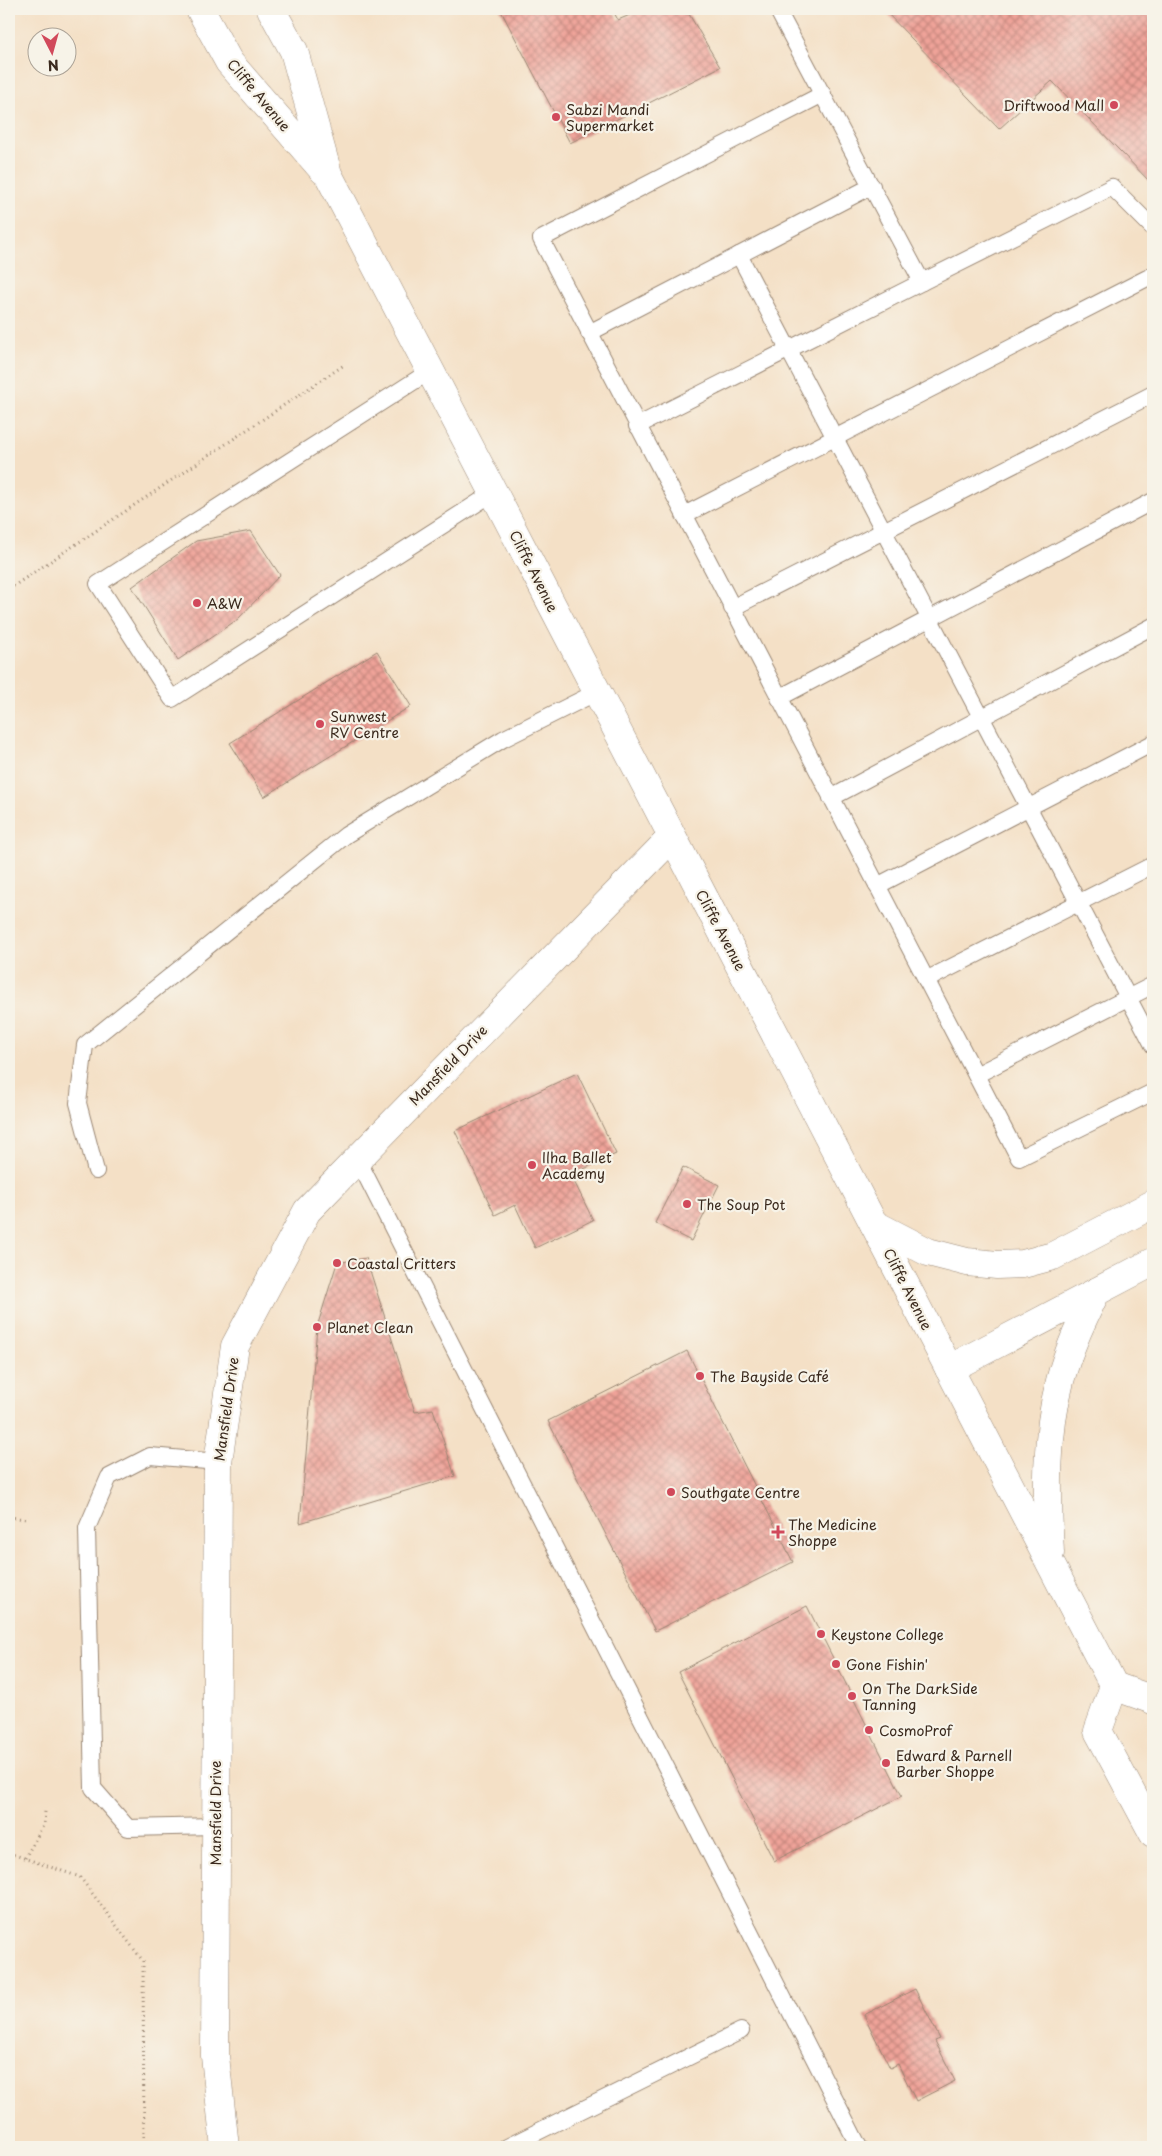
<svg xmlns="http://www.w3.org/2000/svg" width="1162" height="2156" viewBox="0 0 1162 2156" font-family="'Playpen Sans',sans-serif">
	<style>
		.building { fill: url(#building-cross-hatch) }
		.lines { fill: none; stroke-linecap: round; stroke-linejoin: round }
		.lane-casing { stroke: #988572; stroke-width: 18 }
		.street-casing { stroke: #988572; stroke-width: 29 }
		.primary-casing { stroke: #988572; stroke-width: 29 }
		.path { stroke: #988572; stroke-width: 3; stroke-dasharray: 1 4; stroke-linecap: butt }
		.lane { stroke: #fff; stroke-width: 16 }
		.street { stroke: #fff; stroke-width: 28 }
		.primary { stroke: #fff; stroke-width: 28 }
		.poi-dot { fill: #d1495b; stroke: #f7f3e8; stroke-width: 2 }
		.labels { text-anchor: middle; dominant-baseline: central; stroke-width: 4.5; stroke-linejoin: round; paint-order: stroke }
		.street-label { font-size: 14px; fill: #3b2a1e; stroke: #f7f3e8 }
		.poi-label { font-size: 14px; fill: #3b2a1e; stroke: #f7f3e8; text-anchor: start }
	</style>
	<defs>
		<pattern id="building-cross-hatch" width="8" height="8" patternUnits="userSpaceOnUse" patternTransform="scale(1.25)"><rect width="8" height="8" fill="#efa399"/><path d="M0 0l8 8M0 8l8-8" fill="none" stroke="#c3857c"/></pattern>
	</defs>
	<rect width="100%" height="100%" fill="#f7f3e8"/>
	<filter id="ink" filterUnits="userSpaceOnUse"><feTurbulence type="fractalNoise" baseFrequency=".02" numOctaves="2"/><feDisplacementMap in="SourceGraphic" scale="10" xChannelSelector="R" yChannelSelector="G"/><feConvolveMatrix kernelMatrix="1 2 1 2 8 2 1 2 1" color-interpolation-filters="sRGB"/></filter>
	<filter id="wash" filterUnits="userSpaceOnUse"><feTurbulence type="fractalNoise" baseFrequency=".0096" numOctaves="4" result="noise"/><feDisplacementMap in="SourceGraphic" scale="20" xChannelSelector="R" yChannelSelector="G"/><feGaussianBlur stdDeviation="1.12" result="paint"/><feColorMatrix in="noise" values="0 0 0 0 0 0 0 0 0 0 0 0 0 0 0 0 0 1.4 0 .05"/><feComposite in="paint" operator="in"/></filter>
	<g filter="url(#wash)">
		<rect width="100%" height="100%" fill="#f4e0c6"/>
		<g id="blocks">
			<!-- building -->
			<g class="building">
				<polygon points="500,9 612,9 618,20 644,9 686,9 720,67 570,143"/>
				<polygon points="883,9 1153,9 1153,185 1052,81 999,129"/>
				<polygon points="251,531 280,575 238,619 178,660 132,587 196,541"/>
				<polygon points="377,651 411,706 264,797 230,743"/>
				<polygon points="577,1073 616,1154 571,1175 593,1220 535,1248 515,1205 495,1215 455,1131"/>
				<polygon points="683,1167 719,1185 691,1241 655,1223"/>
				<polygon points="366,1258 415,1412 433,1409 455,1476 300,1523 317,1327 337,1263"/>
				<polygon points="687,1351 793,1562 655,1631 548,1421"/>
				<polygon points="807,1606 902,1796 774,1861 678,1672"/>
				<polygon points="915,1989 940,2039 935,2041 955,2081 916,2101 898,2064 890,2068 864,2015"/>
			</g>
		</g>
	</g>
	<g filter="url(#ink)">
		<use href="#blocks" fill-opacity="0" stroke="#988572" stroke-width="1"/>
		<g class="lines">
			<!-- lane casing -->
			<g class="lane-casing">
				<g id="lane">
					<polyline points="777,9 922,282 1112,187 1153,228"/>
					<polyline points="823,94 541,239 1019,1158 1153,1092"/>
					<polyline points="739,255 1153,1045"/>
					<polyline points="589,333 872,186"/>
					<polyline points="430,371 98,584 172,699 493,493"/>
					<polyline points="637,426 922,282"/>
					<polyline points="684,515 1153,275"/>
					<polyline points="732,608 1153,394"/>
					<polyline points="779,698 1153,501"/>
					<polyline points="831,798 1153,626"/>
					<polyline points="877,886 1153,743"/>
					<polyline points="926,980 1153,865"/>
					<polyline points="976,1075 1153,985"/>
					<polyline points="357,1158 859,2147"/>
					<polyline points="96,1171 78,1103 85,1045 346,835 503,739 597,692"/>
					<polyline points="215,1826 128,1828 93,1788 87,1528 109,1477 150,1456 218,1462"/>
					<polyline points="507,2147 741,2031"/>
				</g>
			</g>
			<!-- street casing -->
			<g class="street-casing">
				<g id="street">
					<polyline points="874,1224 928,1252 967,1262 997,1265 1023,1264 1053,1256 1153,1204"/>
					<polyline points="949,1369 1153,1262"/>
					<polyline points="225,2147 215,2056 218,1462 235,1346 307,1211 672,837"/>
				</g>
			</g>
			<!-- primary casing -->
			<g class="primary-casing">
				<g id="primary">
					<polyline points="200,9 229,62 323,170"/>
					<polyline points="271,9 294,51 328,174 1114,1686 1153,1700"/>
					<path d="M1050,1553C1047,1495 1045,1437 1060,1381C1068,1350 1082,1321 1096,1292"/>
					<polyline points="1114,1686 1098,1731 1153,1833"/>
				</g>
			</g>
			<!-- path -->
			<g class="path">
				<polyline points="9,589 344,365"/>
				<polyline points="9,1517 26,1519"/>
				<polyline points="9,1853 80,1877 143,1961 144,2147"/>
				<polyline points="25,1858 44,1824 45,1811"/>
			</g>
			<!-- lane -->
			<use href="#lane" class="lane"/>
			<!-- street -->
			<use href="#street" class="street"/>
			<!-- primary -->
			<use href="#primary" class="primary"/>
		</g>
	</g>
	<!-- markers -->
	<g class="poi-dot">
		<circle cx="1114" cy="105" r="5"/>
		<circle cx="556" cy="117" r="5"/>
		<circle cx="197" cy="603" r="5"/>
		<circle cx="320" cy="724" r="5"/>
		<circle cx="532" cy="1165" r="5"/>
		<circle cx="687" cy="1204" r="5"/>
		<circle cx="337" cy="1263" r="5"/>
		<circle cx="317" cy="1327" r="5"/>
		<circle cx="700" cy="1376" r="5"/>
		<circle cx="671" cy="1492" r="5"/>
		<path d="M775.5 1524.5h5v5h5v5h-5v5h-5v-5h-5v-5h5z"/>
		<circle cx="821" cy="1634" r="5"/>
		<circle cx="836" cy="1664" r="5"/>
		<circle cx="852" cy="1696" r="5"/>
		<circle cx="869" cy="1730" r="5"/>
		<circle cx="886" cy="1763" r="5"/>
	</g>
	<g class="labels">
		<!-- street labels -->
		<g class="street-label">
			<text transform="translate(259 95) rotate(50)">Cliffe Avenue</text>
			<text transform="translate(534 571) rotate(63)">Cliffe Avenue</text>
			<text transform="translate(721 930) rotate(62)">Cliffe Avenue</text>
			<text transform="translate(448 1065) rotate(-46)">Mansfield Drive</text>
			<text transform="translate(908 1289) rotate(63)">Cliffe Avenue</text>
			<text transform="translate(226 1409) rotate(-82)">Mansfield Drive</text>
			<text transform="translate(215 1813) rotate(-90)">Mansfield Drive</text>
		</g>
		<!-- poi labels -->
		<g class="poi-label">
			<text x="1104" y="105" text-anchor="end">Driftwood Mall</text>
			<text x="566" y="109">Sabzi Mandi<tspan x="566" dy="16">Supermarket</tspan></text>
			<text x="207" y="603">A&amp;W</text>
			<text x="330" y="716">Sunwest<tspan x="330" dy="16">RV Centre</tspan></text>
			<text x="542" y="1157">Ilha Ballet<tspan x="542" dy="16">Academy</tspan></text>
			<text x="697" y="1204">The Soup Pot</text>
			<text x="347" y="1263">Coastal Critters</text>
			<text x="327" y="1327">Planet Clean</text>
			<text x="710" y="1376">The Bayside Café</text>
			<text x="681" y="1492">Southgate Centre</text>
			<text x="788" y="1524">The Medicine<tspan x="788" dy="16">Shoppe</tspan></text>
			<text x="831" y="1634">Keystone College</text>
			<text x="846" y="1664">Gone Fishin'</text>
			<text x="862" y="1688">On The DarkSide<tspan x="862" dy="16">Tanning</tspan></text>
			<text x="879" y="1730">CosmoProf</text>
			<text x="896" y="1755">Edward &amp; Parnell<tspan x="896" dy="16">Barber Shoppe</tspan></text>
		</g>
	</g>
	<!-- margin -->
	<rect width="1162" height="2156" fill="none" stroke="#f7f3e8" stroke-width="30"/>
	<!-- north arrow -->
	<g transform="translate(52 52) rotate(174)"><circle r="24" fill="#f7f3e8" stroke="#aca397"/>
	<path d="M0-4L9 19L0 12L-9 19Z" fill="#d1495b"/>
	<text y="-8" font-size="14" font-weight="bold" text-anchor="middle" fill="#3b2a1e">N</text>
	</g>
</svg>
